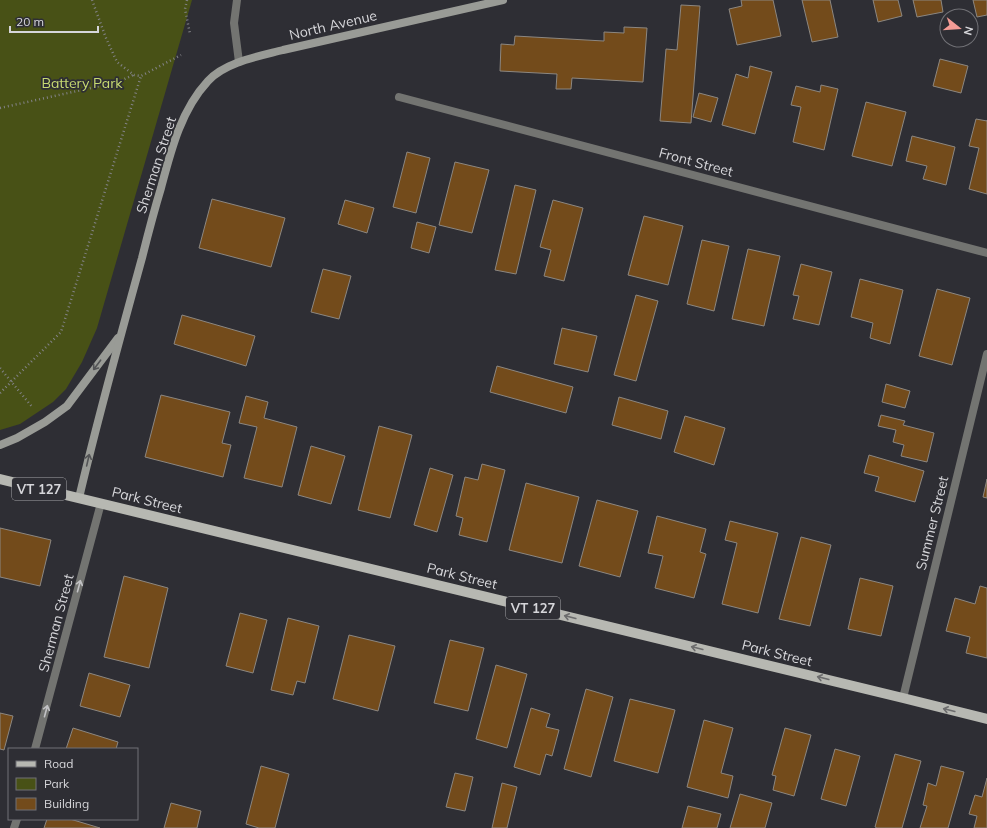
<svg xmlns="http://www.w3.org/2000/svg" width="987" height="828" viewBox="0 0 987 828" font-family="Mulish,sans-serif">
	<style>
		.green { fill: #485116 }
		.building { fill: #734b1b; stroke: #8c8781 }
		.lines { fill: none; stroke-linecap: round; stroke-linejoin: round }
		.path { stroke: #838388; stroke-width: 2.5; stroke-dasharray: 1 3; stroke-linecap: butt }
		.minor { stroke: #737471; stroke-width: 8 }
		.secondary { stroke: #999b96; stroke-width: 8 }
		.primary { stroke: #b7b8b2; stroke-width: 10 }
		.oneway { stroke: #535456 }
		.oneway2 { stroke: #c2c2c5 }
		.oneway3 { stroke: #6c6c6d }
		.labels { text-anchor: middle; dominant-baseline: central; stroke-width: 3.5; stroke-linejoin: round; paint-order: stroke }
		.shield { fill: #2e2e34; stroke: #a4a4a8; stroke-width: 1 }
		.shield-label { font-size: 13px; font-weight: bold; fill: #d6d6da }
		.street-label { font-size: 14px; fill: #d6d6da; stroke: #2e2e34 }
		.park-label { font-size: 14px; fill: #c8db71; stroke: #2e2e34 }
	</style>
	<rect width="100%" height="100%" fill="#2e2e34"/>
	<!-- green -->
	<polygon class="green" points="0,0 192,0 97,328 82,362 66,389 53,402 20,424 0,430"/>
	<!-- building -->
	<g class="building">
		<polygon points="741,0 773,0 781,36 737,45 729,9 742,6"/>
		<polygon points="802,0 830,0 838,37 812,42"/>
		<polygon points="873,0 898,0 902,16 878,22"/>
		<polygon points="913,0 941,0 943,12 917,17"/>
		<polygon points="973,0 987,0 987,15 977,17"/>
		<polygon points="681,5 700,6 691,123 660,121 666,49 677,50"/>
		<polygon points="624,27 647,28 643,82 572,78 571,89 556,89 557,74 500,71 501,44 514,45 515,36 604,41 604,32 624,33"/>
		<polygon points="940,59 968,66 961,93 933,86"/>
		<polygon points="750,66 772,72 755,134 722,125 736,74 748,78"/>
		<polygon points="821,85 838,89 824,150 793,142 801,107 791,105 796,86 820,92"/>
		<polygon points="699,93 718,98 711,122 693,117"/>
		<polygon points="866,102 906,112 892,166 852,156"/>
		<polygon points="976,119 987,121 987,120 987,194 969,189 979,148 969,146"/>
		<polygon points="912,136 955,147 946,185 923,179 927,166 906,161"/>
		<polygon points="407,152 430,158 416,213 393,207"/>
		<polygon points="455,162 489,170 472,233 439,225"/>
		<polygon points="515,185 536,190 516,274 495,270"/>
		<polygon points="212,199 285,218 271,267 199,248"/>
		<polygon points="345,200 374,208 367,233 338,224"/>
		<polygon points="553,200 583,208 564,281 544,276 551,250 540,247"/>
		<polygon points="644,216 683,226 668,285 628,275"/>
		<polygon points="417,222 436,227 429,253 411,248"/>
		<polygon points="702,240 729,246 714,311 687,304"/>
		<polygon points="748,249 780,256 764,326 732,319"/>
		<polygon points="801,264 832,272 819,325 793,319 799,296 793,295"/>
		<polygon points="323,269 351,276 339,319 311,312"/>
		<polygon points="860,279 903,290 890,344 870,338 873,323 851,317"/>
		<polygon points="937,289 970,298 952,365 919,356"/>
		<polygon points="636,295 658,301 636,381 614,375"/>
		<polygon points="182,315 255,336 246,366 174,344"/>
		<polygon points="562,328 597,336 588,372 554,364"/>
		<polygon points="497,366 573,387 566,413 490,392"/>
		<polygon points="886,384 910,391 905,408 882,402"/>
		<polygon points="161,395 230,412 222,443 231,445 223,477 145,457"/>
		<polygon points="246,396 268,402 264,418 297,427 282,487 244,478 257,427 239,423"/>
		<polygon points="619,397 668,411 661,439 612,425"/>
		<polygon points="881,415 905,421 903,425 934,433 927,462 901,456 904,445 893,442 896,430 878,426"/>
		<polygon points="685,416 725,428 714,465 674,452"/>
		<polygon points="379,426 412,435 390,518 358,510"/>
		<polygon points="311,446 345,456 331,504 298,495"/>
		<polygon points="869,455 924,471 915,502 875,491 879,477 864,473"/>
		<polygon points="482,464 505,470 487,542 459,535 463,518 456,516 465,477 478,480"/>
		<polygon points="430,468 453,475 437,532 414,525"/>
		<polygon points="987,479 987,498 983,497"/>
		<polygon points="526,483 579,497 562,563 509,550"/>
		<polygon points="597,500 638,511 620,577 579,566"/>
		<polygon points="657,516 706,529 700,552 706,554 694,598 655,588 663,556 648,553"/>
		<polygon points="730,521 778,533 758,613 722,604 737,543 725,540"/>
		<polygon points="0,528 51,540 40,586 0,577"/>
		<polygon points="801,537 831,545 810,626 779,619"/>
		<polygon points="124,576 168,588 149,668 104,657"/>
		<polygon points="860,578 893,586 881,636 848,629"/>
		<polygon points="980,586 987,588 987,658 966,653 970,637 946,631 955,598 975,604"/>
		<polygon points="240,613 267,620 253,673 226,666"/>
		<polygon points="288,618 319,626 305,683 297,681 293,695 271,690"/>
		<polygon points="349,635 395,646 378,711 333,699"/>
		<polygon points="450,640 484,648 468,711 434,703"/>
		<polygon points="496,665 527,674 507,748 476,739"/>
		<polygon points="89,673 130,685 120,717 80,706"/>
		<polygon points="586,689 613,697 591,777 564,769"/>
		<polygon points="630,699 675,710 658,773 614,761"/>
		<polygon points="531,708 550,714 546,727 559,730 552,756 546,754 540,775 514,767"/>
		<polygon points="0,713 13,716 4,750 0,749"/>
		<polygon points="704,720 733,728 721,773 733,776 728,798 687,787"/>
		<polygon points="73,728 118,742 116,749 66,749"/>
		<polygon points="785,728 811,735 794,796 773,790 776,776 772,775"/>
		<polygon points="835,749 860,756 846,806 821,799"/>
		<polygon points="895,754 921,761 902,828 877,828 875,827"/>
		<polygon points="261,766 289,774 275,828 259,828 246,824"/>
		<polygon points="941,766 964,772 948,828 920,828 927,806 923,805 928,783 936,786"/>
		<polygon points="455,773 473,777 465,811 446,807"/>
		<polygon points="987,778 987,828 974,828 977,816 969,814 975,795 982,797"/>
		<polygon points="502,783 517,787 507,828 492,828"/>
		<polygon points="740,794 772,803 765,828 730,828"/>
		<polygon points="171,803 201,811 197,828 164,828"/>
		<polygon points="688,806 721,814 717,828 682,828"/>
		<polygon points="47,819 70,819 100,828 44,828"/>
	</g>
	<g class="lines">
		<!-- path -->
		<g class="path">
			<polyline points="92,0 106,38 117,62 134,75 141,76 181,55"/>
			<polyline points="187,0 185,9 190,34"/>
			<polyline points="0,108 118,82 133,75"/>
			<polyline points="0,368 33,408"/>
			<polyline points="0,393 61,332 141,76"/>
		</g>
		<!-- minor -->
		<g class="minor">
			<polyline points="237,0 234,23 239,62"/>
			<polyline points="399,97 987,253"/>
			<polyline points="903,698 987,354"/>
			<polyline points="35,749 101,503"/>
			<polyline points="14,828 17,819"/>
		</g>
		<!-- secondary -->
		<g class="secondary">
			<polyline points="0,445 17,438 45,422 67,406 118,338"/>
			<path d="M79,498C98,417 120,338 142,258C148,234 154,211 161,188C171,150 181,110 208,81C225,62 260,56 283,50L503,0"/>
		</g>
		<!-- primary -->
		<polyline class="primary" points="0,479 903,698 987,719"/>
	</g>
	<!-- one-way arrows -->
	<defs><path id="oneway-shaft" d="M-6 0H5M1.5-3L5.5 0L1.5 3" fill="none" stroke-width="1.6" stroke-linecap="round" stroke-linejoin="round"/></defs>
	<g class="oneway">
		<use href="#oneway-shaft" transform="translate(97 365) rotate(127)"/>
		<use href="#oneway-shaft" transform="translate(88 460) rotate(-77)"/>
	</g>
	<g class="oneway2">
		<use href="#oneway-shaft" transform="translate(79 586) rotate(-75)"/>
		<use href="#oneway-shaft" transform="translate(46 711) rotate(-75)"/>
	</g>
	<g class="oneway3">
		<use href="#oneway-shaft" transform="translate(570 617) rotate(-166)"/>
		<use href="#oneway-shaft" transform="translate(697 648) rotate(-166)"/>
		<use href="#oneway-shaft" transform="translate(823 678) rotate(-166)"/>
		<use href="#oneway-shaft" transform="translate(949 710) rotate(-166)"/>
	</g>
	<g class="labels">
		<!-- shield labels -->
		<g class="shield">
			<rect x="12" y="478" width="54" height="22" rx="3"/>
			<rect x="506" y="597" width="54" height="22" rx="3"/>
		</g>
		<g class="shield-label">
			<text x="39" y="489">VT 127</text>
			<text x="533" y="608">VT 127</text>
		</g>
		<!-- street labels -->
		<g class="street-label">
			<text transform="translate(333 25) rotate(-13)">North Avenue</text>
			<text transform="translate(696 162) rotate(15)">Front Street</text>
			<text transform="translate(156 165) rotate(-72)">Sherman Street</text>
			<text transform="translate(147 500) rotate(14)">Park Street</text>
			<text transform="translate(932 523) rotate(-76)">Summer Street</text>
			<text transform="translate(462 576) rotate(14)">Park Street</text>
			<text transform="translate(56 623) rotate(-75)">Sherman Street</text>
			<text transform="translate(777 653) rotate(14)">Park Street</text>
		</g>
		<!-- park labels -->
		<g class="park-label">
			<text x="82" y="83">Battery Park</text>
		</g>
	</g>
	<!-- legend -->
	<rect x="8" y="748" width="130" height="72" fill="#2e2e34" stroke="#717176"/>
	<rect x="16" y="761" width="20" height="6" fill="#b7b8b2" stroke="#717176"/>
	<text x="44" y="768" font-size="12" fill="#d6d6da">Road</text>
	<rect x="16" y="778" width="20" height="12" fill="#485116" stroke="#717176"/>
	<text x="44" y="788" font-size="12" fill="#d6d6da">Park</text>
	<rect x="16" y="798" width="20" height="12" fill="#734b1b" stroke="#717176"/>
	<text x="44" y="808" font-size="12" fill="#d6d6da">Building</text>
	<!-- north arrow -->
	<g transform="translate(959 28) rotate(107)"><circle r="19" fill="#2e2e34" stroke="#717176"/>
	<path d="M0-3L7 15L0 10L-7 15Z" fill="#f59c96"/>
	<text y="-6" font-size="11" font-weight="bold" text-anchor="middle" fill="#d6d6da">N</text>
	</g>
	<!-- scale -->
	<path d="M10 26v6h88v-6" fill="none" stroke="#d6d6da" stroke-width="2"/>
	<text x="16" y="26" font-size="12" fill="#d6d6da" stroke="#2e2e34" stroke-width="3" paint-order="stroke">20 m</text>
</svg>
